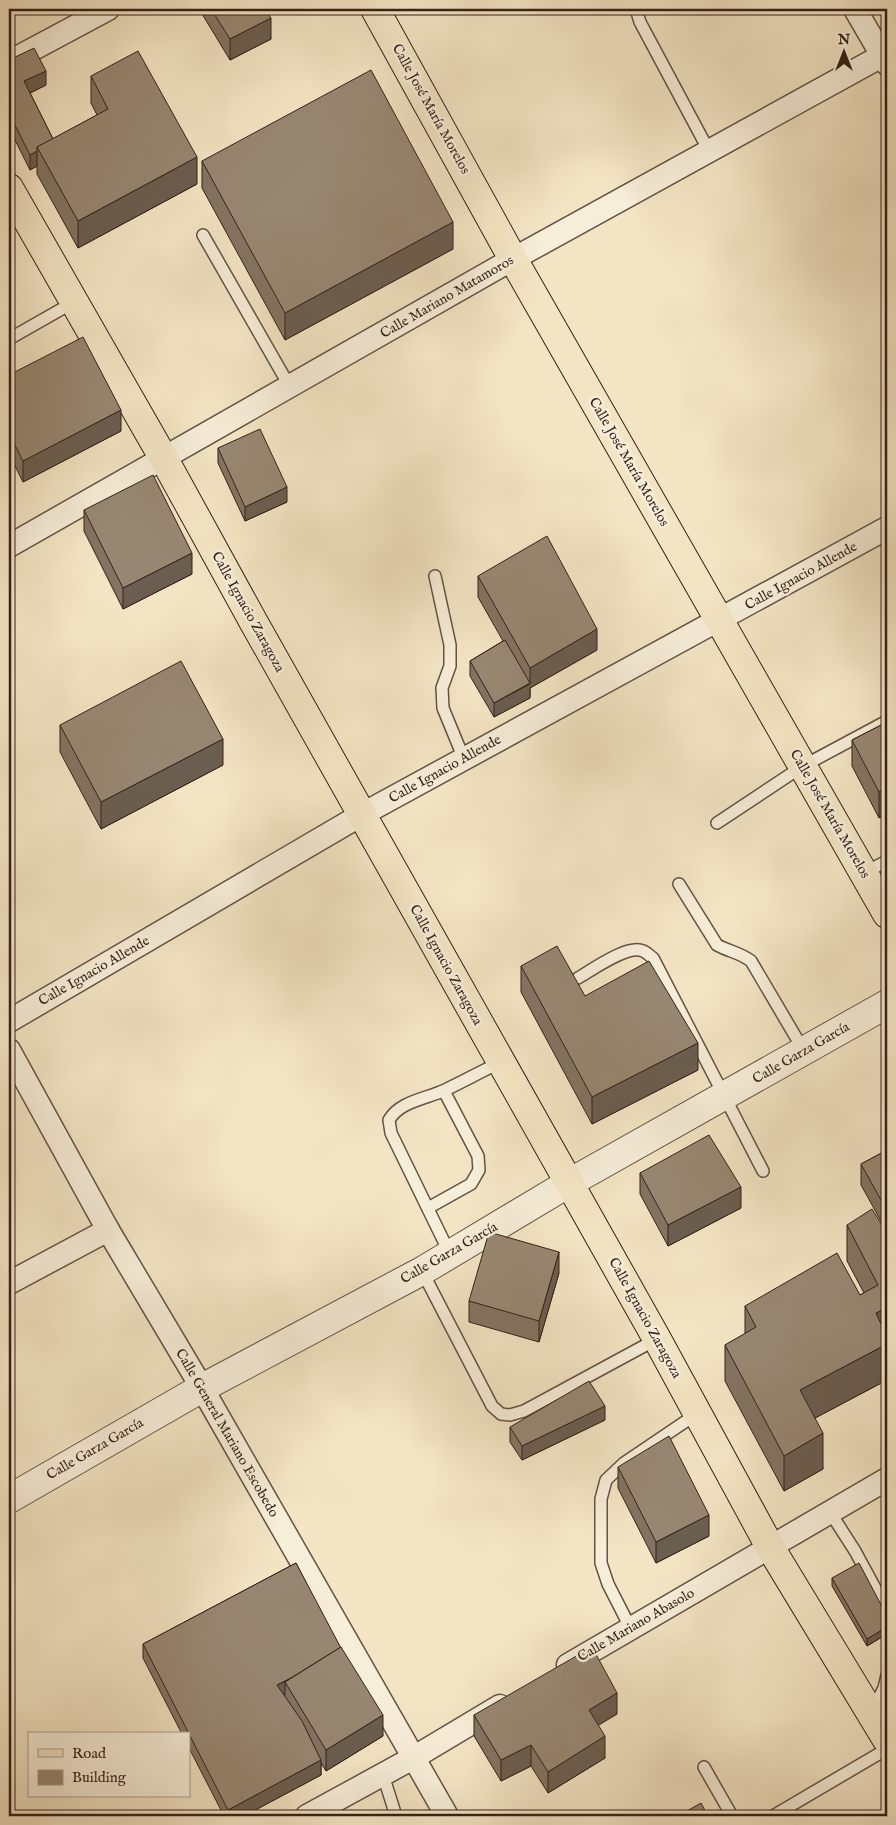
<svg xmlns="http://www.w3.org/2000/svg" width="896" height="1825" viewBox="0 0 896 1825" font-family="'IM FELL English',serif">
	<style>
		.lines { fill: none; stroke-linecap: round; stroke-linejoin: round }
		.service-casing { stroke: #645244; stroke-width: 14 }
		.minor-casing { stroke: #645244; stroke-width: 25 }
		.tertiary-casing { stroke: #645244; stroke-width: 30 }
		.primary-casing { stroke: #342119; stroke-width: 30 }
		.service { stroke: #f7eed9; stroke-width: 11 }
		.minor { stroke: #f7eed9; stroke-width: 22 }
		.tertiary { stroke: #f7eed9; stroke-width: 28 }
		.primary { stroke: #f3e5c4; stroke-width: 28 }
		.wall { fill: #827462; stroke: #342119 }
		.shaded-wall { fill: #6a5e50; stroke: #342119 }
		.building { fill: #978772; stroke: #342119 }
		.labels { text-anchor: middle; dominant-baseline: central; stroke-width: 5; stroke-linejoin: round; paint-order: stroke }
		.street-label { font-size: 14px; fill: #342119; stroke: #f7eed9 }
	</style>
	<rect width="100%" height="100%" fill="#f3e5c4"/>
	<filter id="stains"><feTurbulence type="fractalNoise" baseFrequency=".004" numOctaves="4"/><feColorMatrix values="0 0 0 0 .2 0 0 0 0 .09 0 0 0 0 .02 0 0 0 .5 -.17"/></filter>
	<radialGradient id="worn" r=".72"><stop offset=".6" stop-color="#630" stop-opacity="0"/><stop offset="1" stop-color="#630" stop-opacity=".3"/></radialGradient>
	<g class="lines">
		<!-- service casing -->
		<g class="service-casing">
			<g id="service">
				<polyline points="636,9 640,22 709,151"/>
				<polyline points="203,235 290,387"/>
				<polyline points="9,339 74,302"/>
				<polyline points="435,576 450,645 450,666 442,688 443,708 464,759"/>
				<polyline points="717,823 803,766 887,721"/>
				<polyline points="864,873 887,861"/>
				<path d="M679,884L717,945C730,952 739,952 751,961L804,1051"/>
				<path d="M578,978C592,970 628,944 643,951C646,952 650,956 653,958L763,1171"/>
				<polyline points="428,1208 471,1184 479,1170 478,1156 444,1091"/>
				<path d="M450,1254L391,1133L389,1120C400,1101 426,1099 445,1090C464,1081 482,1071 501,1062"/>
				<polyline points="422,1271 492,1406 501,1414 510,1415 524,1411 657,1339"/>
				<polyline points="830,1512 855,1551 887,1610"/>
				<polyline points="630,1627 608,1584 601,1563 601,1499 606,1480 624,1463 698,1413"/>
				<polyline points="872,1711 884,1688 887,1675"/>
				<polyline points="704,1767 732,1816"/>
				<polyline points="383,1775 396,1816"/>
				<polyline points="773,1816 887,1749"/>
			</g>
		</g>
		<!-- minor casing -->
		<g class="minor-casing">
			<g id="minor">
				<polyline points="855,9 887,64"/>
				<polyline points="9,62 108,9"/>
				<polyline points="9,546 513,259 887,53"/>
				<polyline points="9,1021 361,815 887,528"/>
				<polyline points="9,1050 108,1230 202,1388 447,1816"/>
				<polyline points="9,1283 108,1230"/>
				<polyline points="568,1665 887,1479"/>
				<polyline points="307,1816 413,1758 500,1706"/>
			</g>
		</g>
		<!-- tertiary casing -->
		<g class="tertiary-casing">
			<polyline id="tertiary" points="9,1499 202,1388 422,1271 569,1183 887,1004"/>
		</g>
		<!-- primary casing -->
		<g class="primary-casing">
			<g id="primary">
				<polyline points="375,9 513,259 887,914"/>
				<polyline points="9,188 164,459 253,621 657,1339 770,1547 887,1740"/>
			</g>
		</g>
		<!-- service -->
		<use href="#service" class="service"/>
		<!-- minor -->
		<use href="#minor" class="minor"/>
		<!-- tertiary -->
		<use href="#tertiary" class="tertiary"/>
		<!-- primary -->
		<use href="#primary" class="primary"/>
	</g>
	<!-- wall -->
	<g class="wall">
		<polygon points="199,9 265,9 271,39 230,60"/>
		<polygon points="9,60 46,85 30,93 53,139 97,115 91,103 91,76 197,184 78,248 37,174 37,166 30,170 9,128"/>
		<polygon points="202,161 453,249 285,340 202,188"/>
		<polygon points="9,375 121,431 23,482 9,454"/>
		<polygon points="218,448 287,502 245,521 218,463"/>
		<polygon points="84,510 192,574 123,609 84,531"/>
		<polygon points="478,576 597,650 530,688 530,698 494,717 470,676 470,661 503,641 478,597"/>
		<polygon points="887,722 879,818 852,766 852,740"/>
		<polygon points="60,725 223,765 101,829 60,752"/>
		<polygon points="521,966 585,996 698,1070 592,1124 521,992"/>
		<polygon points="887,1150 887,1232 861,1185 861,1164"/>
		<polygon points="640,1173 741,1208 668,1246 640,1194"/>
		<polygon points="847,1225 887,1233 887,1380 815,1418 823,1469 784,1491 725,1381 725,1345 745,1334 745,1306 860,1295 864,1293 847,1261"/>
		<polygon points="559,1273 539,1342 469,1322 469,1301"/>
		<polygon points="605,1420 522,1460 510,1442 510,1427"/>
		<polygon points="618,1467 709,1536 656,1563 618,1488"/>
		<polygon points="296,1563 383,1736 326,1771 321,1763 321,1775 244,1816 224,1816 189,1748 189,1734 182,1734 143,1658 143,1644"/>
		<polygon points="832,1578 887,1616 887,1634 867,1646 832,1586"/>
		<polygon points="617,1714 598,1725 605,1758 548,1793 531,1766 501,1781 474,1736 474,1715"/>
	</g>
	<!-- shaded-wall -->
	<g class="shaded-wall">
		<polygon points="271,18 271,39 230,60 230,39"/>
		<polygon points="46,71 46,85 24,96 24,81"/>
		<polygon points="37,151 37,166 30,170 30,155"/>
		<polygon points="197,157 197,184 78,248 78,221"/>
		<polygon points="453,222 453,249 285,340 285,313"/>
		<polygon points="121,410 121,431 23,482 23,461"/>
		<polygon points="287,487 287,502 245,521 245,507"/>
		<polygon points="192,553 192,574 123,609 123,588"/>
		<polygon points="597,629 597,650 530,688 530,698 494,717 494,703 530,684 530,668"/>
		<polygon points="223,739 223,765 101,829 101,802"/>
		<polygon points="887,787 887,814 879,818 879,792"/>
		<polygon points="698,1043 698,1070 592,1124 592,1097"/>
		<polygon points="741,1187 741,1208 668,1246 668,1225"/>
		<polygon points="559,1252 559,1273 539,1342 539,1321"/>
		<polygon points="887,1308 887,1343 876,1313"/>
		<polygon points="887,1344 887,1380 800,1426 800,1390"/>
		<polygon points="605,1406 605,1420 522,1460 522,1446"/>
		<polygon points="823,1433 823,1469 784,1491 784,1456"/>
		<polygon points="709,1515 709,1536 656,1563 656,1542"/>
		<polygon points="887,1627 887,1634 867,1646 867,1639"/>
		<polygon points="344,1652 285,1682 285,1695 277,1699 277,1685"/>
		<polygon points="617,1693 617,1714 589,1731 589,1710"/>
		<polygon points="383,1715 383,1736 326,1771 326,1750"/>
		<polygon points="605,1736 605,1758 548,1793 548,1772"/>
		<polygon points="531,1745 531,1766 501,1781 501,1760"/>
		<polygon points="321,1760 321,1775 244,1816 228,1816 228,1810"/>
	</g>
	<!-- building -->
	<g class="building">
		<polygon points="211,9 265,9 271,18 230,39"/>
		<polygon points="34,48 46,71 24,81 53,139 37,147 37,151 30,155 9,113 9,60"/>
		<polygon points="138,51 197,157 78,221 37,147 108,109 91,76"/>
		<polygon points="371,70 453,222 285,313 202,161"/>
		<polygon points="83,337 121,410 23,461 9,433 9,375"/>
		<polygon points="260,429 287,487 245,507 218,448"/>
		<polygon points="153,475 192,553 123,588 84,510"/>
		<polygon points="547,536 597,629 530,668 478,576"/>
		<polygon points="505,640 530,683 494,703 470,661"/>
		<polygon points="181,661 223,739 101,802 60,725"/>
		<polygon points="887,722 887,787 879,792 852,740"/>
		<polygon points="557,946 585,996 649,961 698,1043 592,1097 521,966"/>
		<polygon points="709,1135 741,1187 668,1225 640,1173"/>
		<polygon points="887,1150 887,1211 861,1164"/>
		<polygon points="872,1209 887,1233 887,1308 876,1313 887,1337 887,1344 800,1390 823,1433 784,1456 725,1345 756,1327 745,1306 837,1253 860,1295 878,1285 847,1225"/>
		<polygon points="489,1232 559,1252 539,1321 469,1301"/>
		<polygon points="589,1381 605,1406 522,1446 510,1427"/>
		<polygon points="669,1436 709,1515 656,1542 618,1467"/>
		<polygon points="296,1563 342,1650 341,1647 291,1678 277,1685 302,1721 321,1760 228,1810 143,1644"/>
		<polygon points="859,1563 887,1616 887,1627 867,1639 832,1578"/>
		<polygon points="341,1647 383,1715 326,1750 285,1682"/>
		<polygon points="592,1647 617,1693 589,1710 605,1736 548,1772 531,1745 501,1760 474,1715"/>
		<polygon points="701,1803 708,1816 678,1816"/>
	</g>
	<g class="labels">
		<!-- street labels -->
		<g class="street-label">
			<text transform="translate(431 109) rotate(61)">Calle José María Morelos</text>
			<text transform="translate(447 297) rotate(-30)">Calle Mariano Matamoros</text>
			<text transform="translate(629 462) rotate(60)">Calle José María Morelos</text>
			<text transform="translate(801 576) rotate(-29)">Calle Ignacio Allende</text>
			<text transform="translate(248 612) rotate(61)">Calle Ignacio Zaragoza</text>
			<text transform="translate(445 769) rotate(-29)">Calle Ignacio Allende</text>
			<text transform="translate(830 814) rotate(60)">Calle José María Morelos</text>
			<text transform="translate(446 965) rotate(61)">Calle Ignacio Zaragoza</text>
			<text transform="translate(94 971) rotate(-30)">Calle Ignacio Allende</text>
			<text transform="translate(801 1053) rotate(-30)">Calle Garza García</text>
			<text transform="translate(449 1253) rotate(-30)">Calle Garza García</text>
			<text transform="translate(645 1318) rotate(61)">Calle Ignacio Zaragoza</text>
			<text transform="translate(227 1433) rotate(60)">Calle General Mariano Escobedo</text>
			<text transform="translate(95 1449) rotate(-30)">Calle Garza García</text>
			<text transform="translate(636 1625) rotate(-30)">Calle Mariano Abasolo</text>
		</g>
	</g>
	<!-- margin -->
	<rect width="896" height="1825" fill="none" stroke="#f3e5c4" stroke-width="30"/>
	<rect x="10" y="10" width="876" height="1805" fill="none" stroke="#342119" stroke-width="2.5"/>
	<rect x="15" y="15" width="866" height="1795" fill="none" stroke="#342119"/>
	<!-- legend -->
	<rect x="28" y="1732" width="162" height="65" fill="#f7eed9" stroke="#a99c8c"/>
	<rect x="38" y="1749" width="25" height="8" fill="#f3e5c4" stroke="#a99c8c"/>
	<text x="72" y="1758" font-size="15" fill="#342119">Road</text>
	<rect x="38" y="1770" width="25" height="15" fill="#978772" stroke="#a99c8c"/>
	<text x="72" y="1782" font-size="15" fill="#342119">Building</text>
	<!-- north arrow -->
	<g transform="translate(844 52)" stroke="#f7eed9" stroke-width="4" paint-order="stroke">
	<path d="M0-4L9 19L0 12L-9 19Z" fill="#342119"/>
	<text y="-8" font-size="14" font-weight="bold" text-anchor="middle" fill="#342119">N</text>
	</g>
	<rect width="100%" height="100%" filter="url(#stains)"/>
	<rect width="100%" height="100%" fill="url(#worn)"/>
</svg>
